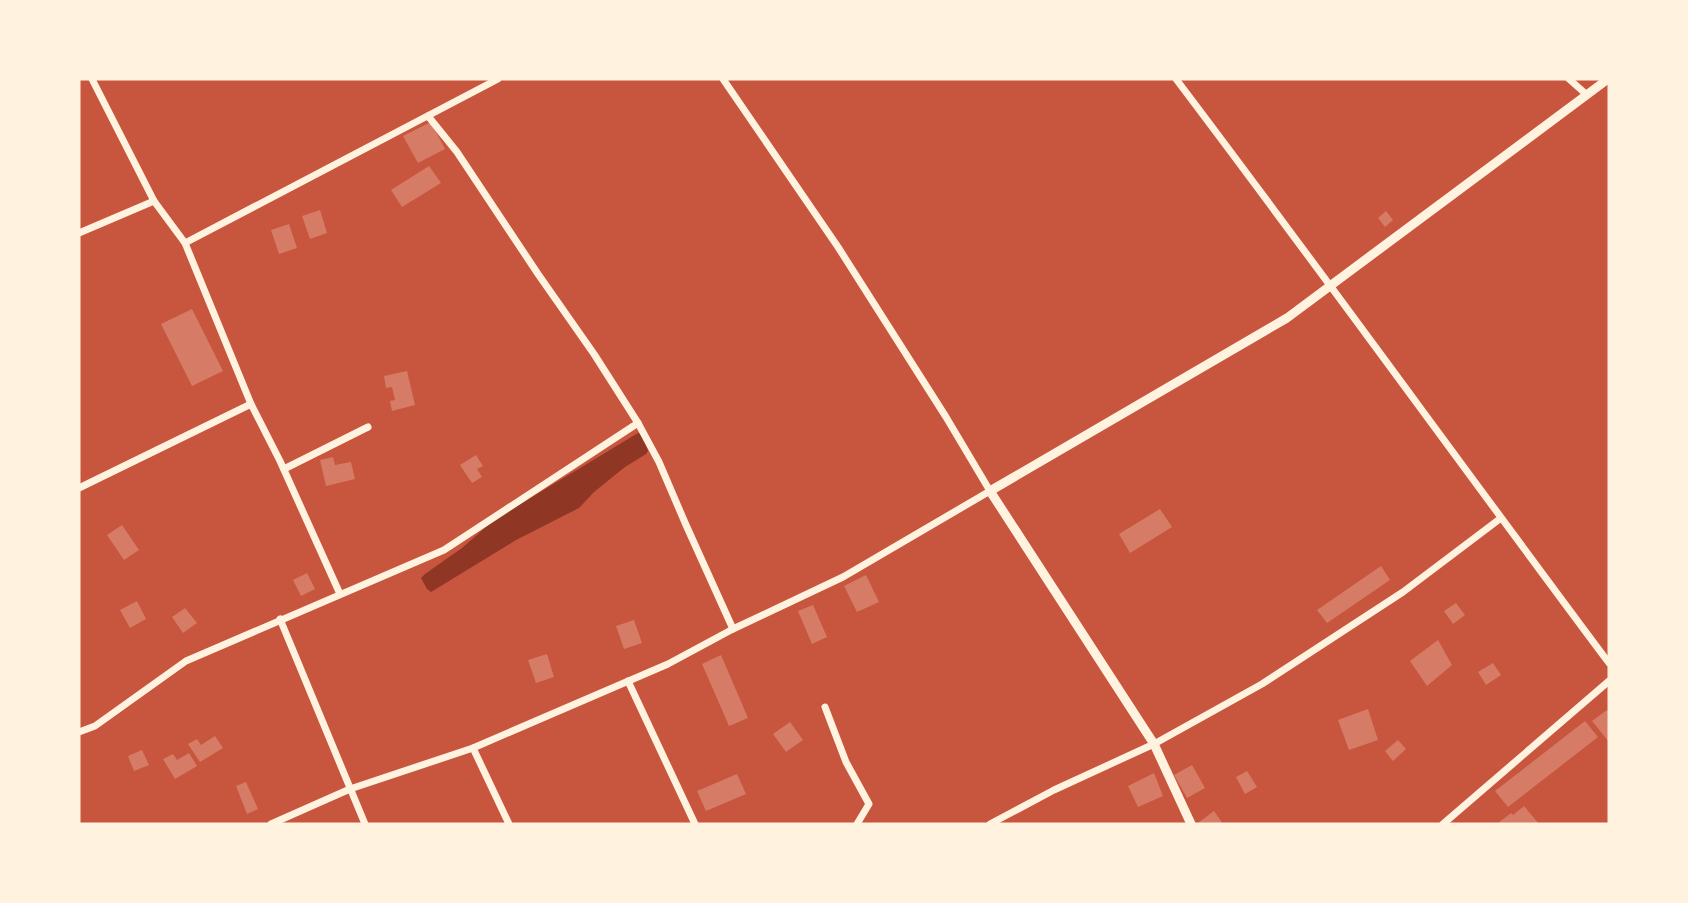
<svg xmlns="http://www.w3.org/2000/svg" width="1688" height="903" viewBox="0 0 1688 903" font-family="'Public Sans',sans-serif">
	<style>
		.water { fill: #8f3625 }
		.building { fill: #d67c66 }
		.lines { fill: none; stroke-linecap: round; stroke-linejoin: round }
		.minor { stroke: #fff3e0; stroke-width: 7 }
		.tertiary { stroke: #fff3e0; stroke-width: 9 }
	</style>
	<rect width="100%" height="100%" fill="#c8553d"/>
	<!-- water -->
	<polygon class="water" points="638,433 642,434 648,451 646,454 625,467 594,492 579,508 516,540 431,592 427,589 421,578 425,574 462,548 494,520"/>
	<!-- building -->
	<g class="building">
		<polygon points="431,122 445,149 418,163 403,136"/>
		<polygon points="429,166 441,183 402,207 391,190"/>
		<polygon points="320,210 327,233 310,239 302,216"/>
		<polygon points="1386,211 1393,220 1385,227 1378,218"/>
		<polygon points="289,224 297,248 279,254 271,230"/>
		<polygon points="192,309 223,371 192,386 161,324"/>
		<polygon points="407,371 415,405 392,411 390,401 395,400 392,387 386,388 384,376"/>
		<polygon points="476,455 483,466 477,469 482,477 472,483 460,465"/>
		<polygon points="333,457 335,465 351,462 355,479 326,486 320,460"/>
		<polygon points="1160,509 1172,527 1130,553 1119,534"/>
		<polygon points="122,525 139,550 124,560 107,535"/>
		<polygon points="1381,566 1390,580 1327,623 1317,610"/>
		<polygon points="307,573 315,589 301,596 293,580"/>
		<polygon points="866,575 879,602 857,612 844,586"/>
		<polygon points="137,601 146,619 130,628 120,610"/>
		<polygon points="1456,603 1465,615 1453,624 1444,611"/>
		<polygon points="813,605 827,637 812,644 798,611"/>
		<polygon points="185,608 197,623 183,633 172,617"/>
		<polygon points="634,620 642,643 624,649 616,626"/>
		<polygon points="1438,640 1452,665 1427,686 1410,661"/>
		<polygon points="547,654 554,677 536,683 528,660"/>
		<polygon points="721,655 748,718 729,726 702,664"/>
		<polygon points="1493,663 1501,675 1486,685 1478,672"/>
		<polygon points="1368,709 1378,740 1349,750 1338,720"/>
		<polygon points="1607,710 1609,713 1609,742 1592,721"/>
		<polygon points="1585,721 1598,737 1508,807 1495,791"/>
		<polygon points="790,722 803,740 786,752 773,734"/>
		<polygon points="215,736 223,748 200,762 188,744 197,739 201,745"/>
		<polygon points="1398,740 1406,749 1393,761 1385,751"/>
		<polygon points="142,750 149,765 134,771 128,756"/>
		<polygon points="189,753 197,766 175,779 163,759 173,754 177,760"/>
		<polygon points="1192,765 1205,788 1187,798 1174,775"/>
		<polygon points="1247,771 1257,787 1245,794 1236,777"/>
		<polygon points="1154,773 1163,796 1138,807 1128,786"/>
		<polygon points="737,774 746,794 706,811 697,791"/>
		<polygon points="246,782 258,809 247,814 236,786"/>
		<polygon points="1524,806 1539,824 1497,824 1511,813 1513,815"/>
		<polygon points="1214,811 1223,824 1199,824 1198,823"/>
	</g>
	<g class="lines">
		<!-- minor -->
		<g class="minor">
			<polyline points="92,79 154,201 185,243 251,404 280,461 340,594"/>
			<path d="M1176,79C1322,272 1464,469 1609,663"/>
			<polyline points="1569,79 1587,95"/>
			<polyline points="428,116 457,152 538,274 594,354 638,423 659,462 686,525 733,629"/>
			<polyline points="79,233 154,201"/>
			<polyline points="185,243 498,79"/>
			<polyline points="284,469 368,427"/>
			<polyline points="79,488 251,404"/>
			<polyline points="280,619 365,824"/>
			<polyline points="628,681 695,824"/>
			<polyline points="825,707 846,762 869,804 857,824"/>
			<polyline points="79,732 95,726 186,661 444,550 638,423"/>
			<polyline points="473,748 509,824"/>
			<polyline points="271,824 350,789 473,748 668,664 733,629 843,577 990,491 946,417 838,247 723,79"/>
			<polyline points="990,824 1054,790 1154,744 1262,684 1403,592 1501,518"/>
			<polyline points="1443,824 1609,681"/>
		</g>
		<!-- tertiary -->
		<polyline class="tertiary" points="1191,824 1154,744 990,491 1287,318 1608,79"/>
	</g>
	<!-- border -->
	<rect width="1688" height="903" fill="none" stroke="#fff3e0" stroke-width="161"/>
</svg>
